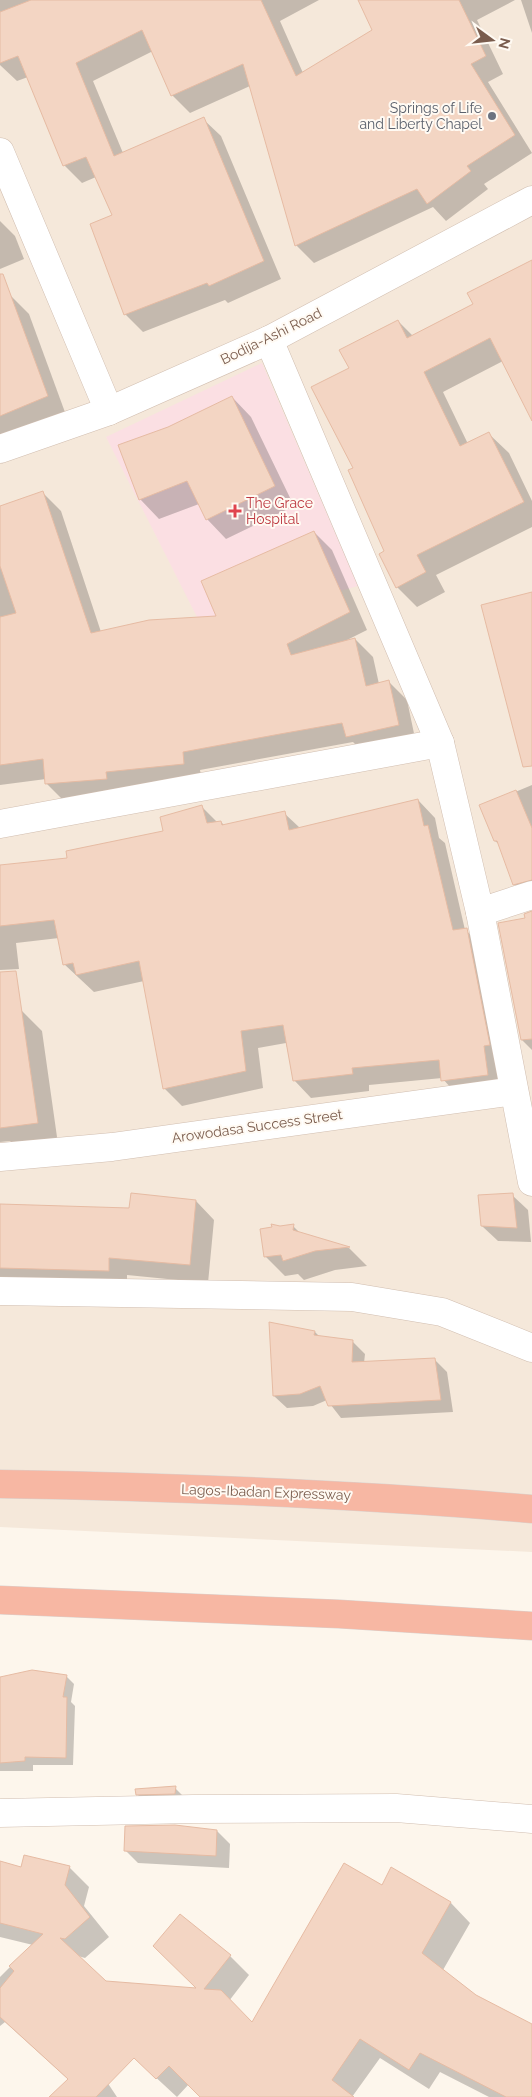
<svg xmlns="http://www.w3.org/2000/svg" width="532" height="2097" viewBox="0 0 532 2097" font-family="Raleway,sans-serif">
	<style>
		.residential { fill: #f5e8da }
		.medical { fill: #fbdfe3 }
		.shadow { fill: #0003 }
		.building { fill: #f3d5c3; stroke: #e6bba3 }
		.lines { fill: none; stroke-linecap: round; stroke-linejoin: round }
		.minor-casing { stroke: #d1beb0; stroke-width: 29 }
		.highway-casing { stroke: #dad1cd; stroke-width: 29 }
		.minor { stroke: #fff; stroke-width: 28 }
		.highway { stroke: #f7b7a3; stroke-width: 28 }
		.worship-dot { fill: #6b7280; stroke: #fffaf3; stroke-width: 2 }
		.health-dot { fill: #e0444e; stroke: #fffaf3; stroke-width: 2 }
		.labels { text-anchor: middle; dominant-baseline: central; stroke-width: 4; stroke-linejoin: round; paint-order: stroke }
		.worship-label { font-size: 14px; fill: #5b616d; stroke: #fffaf3; text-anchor: end }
		.street-label { font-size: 14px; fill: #7a5c4d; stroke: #fffaf3 }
		.health-label { font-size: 14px; fill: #be3a42; stroke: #fffaf3; text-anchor: start }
	</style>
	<rect width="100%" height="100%" fill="#fdf6ec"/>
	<!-- residential -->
	<polygon class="residential" points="0,0 532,0 532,1552 0,1527"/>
	<!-- medical -->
	<polygon class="medical" points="262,363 358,586 203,629 106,437"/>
	<!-- shadow -->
	<g class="shadow">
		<polygon points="0,0 319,0 280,21 303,73 373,30 359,0 515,0 477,20 503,74 488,82 532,153 484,184 488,189 446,221 433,207 314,263 296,245 250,86 190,113 172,95 153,51 93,81 123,153 203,119 221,136 281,279 228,303 225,300 143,332 125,314 114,216 96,177 82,183 64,165 28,77 17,81 0,65"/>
		<polygon points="521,0 532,0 532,33"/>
		<polygon points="0,221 15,236 24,259 0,269"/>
		<polygon points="532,262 532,414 503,361 443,392 468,444 489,434 509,453 532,501 532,527 436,575 445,592 417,607 397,587 355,468 350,369 398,321 413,336 475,305"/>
		<polygon points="10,295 29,314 66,415 0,443 0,300"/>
		<polygon points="232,397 251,417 294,506 226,539 207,519 199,504 159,519 140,499 169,428"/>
		<polygon points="43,493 61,511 101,632 218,617 314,532 332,550 367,630 347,640 355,639 373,657 379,684 389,682 407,700 416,743 365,754 353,742 200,770 202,781 64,801 46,783 46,779 0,785 0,507"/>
		<polygon points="532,785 532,902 514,884 500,845 495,841 481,806"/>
		<polygon points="418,800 435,818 439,838 445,843 465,930 484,946 505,1092 460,1098 442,1078 369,1085 369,1091 311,1098 294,1080 286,1043 258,1048 263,1088 182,1106 165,1089 144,981 94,992 64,964 59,938 16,943 19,969 0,970 0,874 69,859 165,832 202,807 218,823 221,822 225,826 284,813 300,828"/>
		<polygon points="532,912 532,1050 522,1040"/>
		<polygon points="21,1010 42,1031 58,1144 19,1149 10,1141 0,1142 0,1013"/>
		<polygon points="512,1195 528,1210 531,1242 498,1241 482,1226"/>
		<polygon points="196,1201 214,1220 208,1283 127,1275 127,1289 0,1285 0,1206 131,1209"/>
		<polygon points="293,1226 301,1234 349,1248 367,1266 335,1270 304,1280 298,1274 285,1276 265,1256 280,1228"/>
		<polygon points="315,1332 320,1337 352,1341 365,1354 364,1363 434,1359 447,1372 453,1412 341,1418 327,1400 313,1406 287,1408 274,1396"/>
		<polygon points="66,1676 74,1684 71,1702 75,1706 73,1765 33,1765 33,1771 0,1771 0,1678"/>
		<polygon points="175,1788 183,1796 145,1802 137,1794"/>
		<polygon points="217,1831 230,1844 229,1868 138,1863 125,1850"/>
		<polygon points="0,1863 22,1868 69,1867 89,1887 84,1906 109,1937 85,1958 78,1956 105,1982 199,1989 230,1956 249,1975 229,2001 252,2024 382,1886 392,1869 451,1903 470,1923 443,1970 475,1996 532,2025 532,2097 489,2097 440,2072 429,2089 380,2058 352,2097 202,2097 189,2084 177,2097 43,1973 33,1945 0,1937"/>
		<polygon points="18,1959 38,1978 117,2097 57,2097 69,2080 5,2022 0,2026 0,1977"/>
	</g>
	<!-- building -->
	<g class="building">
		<polygon points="31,0 261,0 296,76 372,30 358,0 459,0 486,56 471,64 515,135 467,166 471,171 427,204 417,189 295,246 243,64 171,96 142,30 76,63 114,156 204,117 264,261 209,286 207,283 124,315 90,224 112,215 86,157 63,166 18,56 0,63 0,12"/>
		<polygon points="532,260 532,421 490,338 424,372 460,446 489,432 524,502 417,555 426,572 396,588 379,554 384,551 348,470 353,468 311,387 349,368 339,350 398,320 407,338 473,304 467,293"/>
		<polygon points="0,274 3,274 48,396 0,416"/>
		<polygon points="232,396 275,486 206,520 187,481 139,500 118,445 168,427"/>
		<polygon points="43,491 91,633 149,620 216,616 201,581 314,531 350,612 287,644 291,655 355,638 366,686 389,680 399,725 346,737 342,723 280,734 183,752 184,764 106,772 107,779 45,784 43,759 0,765 0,617 16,613 0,566 0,506"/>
		<polygon points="532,592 532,766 523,767 481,605"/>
		<polygon points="516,790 532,828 532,880 513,885 497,841 494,841 479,805"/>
		<polygon points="418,799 424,826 428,825 453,930 467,928 490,1045 484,1046 488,1075 441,1081 439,1060 352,1068 353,1074 293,1081 283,1025 241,1031 246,1071 163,1089 139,961 76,975 73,963 63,965 54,920 0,926 0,865 67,858 66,851 163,831 160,817 202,805 207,823 221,821 222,825 285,811 289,830"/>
		<polygon points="532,911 532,1039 521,1040 498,923 525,918 524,914"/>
		<polygon points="16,971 38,1123 0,1128 0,972"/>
		<polygon points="131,1193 196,1200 190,1265 109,1258 109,1271 0,1268 0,1204 129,1208"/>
		<polygon points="513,1193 517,1228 481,1226 478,1195"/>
		<polygon points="271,1224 280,1226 294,1224 293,1230 350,1247 315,1251 283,1261 281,1255 264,1257 260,1229 272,1227"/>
		<polygon points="269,1322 315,1331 314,1335 353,1340 352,1362 435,1358 441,1400 328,1406 320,1386 300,1394 273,1396"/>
		<polygon points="32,1670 67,1675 63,1697 67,1697 66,1758 25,1757 25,1761 0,1763 0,1677"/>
		<polygon points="176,1786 175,1794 136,1795 135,1789"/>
		<polygon points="175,1825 217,1830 216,1856 124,1851 125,1826"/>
		<polygon points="24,1855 70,1866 65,1885 90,1917 65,1939 60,1938 106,1981 196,1988 153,1946 180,1914 231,1955 204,1989 221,1990 252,2022 344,1863 382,1885 391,1867 451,1902 422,1953 476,1995 532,2024 532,2097 506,2097 420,2053 409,2070 360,2039 332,2080 354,2097 200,2097 169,2066 156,2079 134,2058 96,2097 49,2097 68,2079 0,2017 0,1988 14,1971 9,1966 43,1934 0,1923 0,1861 21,1867"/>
	</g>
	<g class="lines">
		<!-- minor casing -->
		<g class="minor-casing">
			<g id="minor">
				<polyline points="0,152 109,411"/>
				<polyline points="269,340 440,743 480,912 532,1182"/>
				<polyline points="0,449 109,411 269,340 532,200"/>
				<polyline points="0,824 440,743"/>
				<polyline points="480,912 532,895"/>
				<polyline points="0,1157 112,1147 514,1091"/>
				<polyline points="0,1291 352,1297 442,1312 532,1348"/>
				<polyline points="0,1813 193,1809 396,1808 532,1819"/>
			</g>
		</g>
		<!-- highway casing -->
		<g class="highway-casing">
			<g id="highway">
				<path d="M0,1484C178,1487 355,1494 532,1509"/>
				<polyline points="0,1600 339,1614 532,1626"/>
			</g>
		</g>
		<!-- minor -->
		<use href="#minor" class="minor"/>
		<!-- highway -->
		<use href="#highway" class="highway"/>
	</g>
	<!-- markers -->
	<circle class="worship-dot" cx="492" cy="116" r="5"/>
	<path class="health-dot" d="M232.5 503.5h5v5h5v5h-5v5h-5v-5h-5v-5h5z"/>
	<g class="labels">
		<!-- worship labels -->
		<g class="worship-label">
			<text x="482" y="108">Springs of Life<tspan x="482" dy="16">and Liberty Chapel</tspan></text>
		</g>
		<!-- street labels -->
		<g class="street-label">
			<text transform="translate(271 336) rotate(-26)">Bodija-Ashi Road</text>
			<text transform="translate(257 1126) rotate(-8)">Arowodasa Success Street</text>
			<text transform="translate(266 1492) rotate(2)">Lagos-Ibadan Expressway</text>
		</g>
		<!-- health labels -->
		<g class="health-label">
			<text x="246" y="503">The Grace<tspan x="246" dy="16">Hospital</tspan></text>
		</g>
	</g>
	<!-- north arrow -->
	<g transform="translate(492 40) rotate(105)" stroke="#fffaf3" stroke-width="4" paint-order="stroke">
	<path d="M0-4L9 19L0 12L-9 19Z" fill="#7a5c4d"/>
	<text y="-8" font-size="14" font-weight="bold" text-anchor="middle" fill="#7a5c4d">N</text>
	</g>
</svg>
